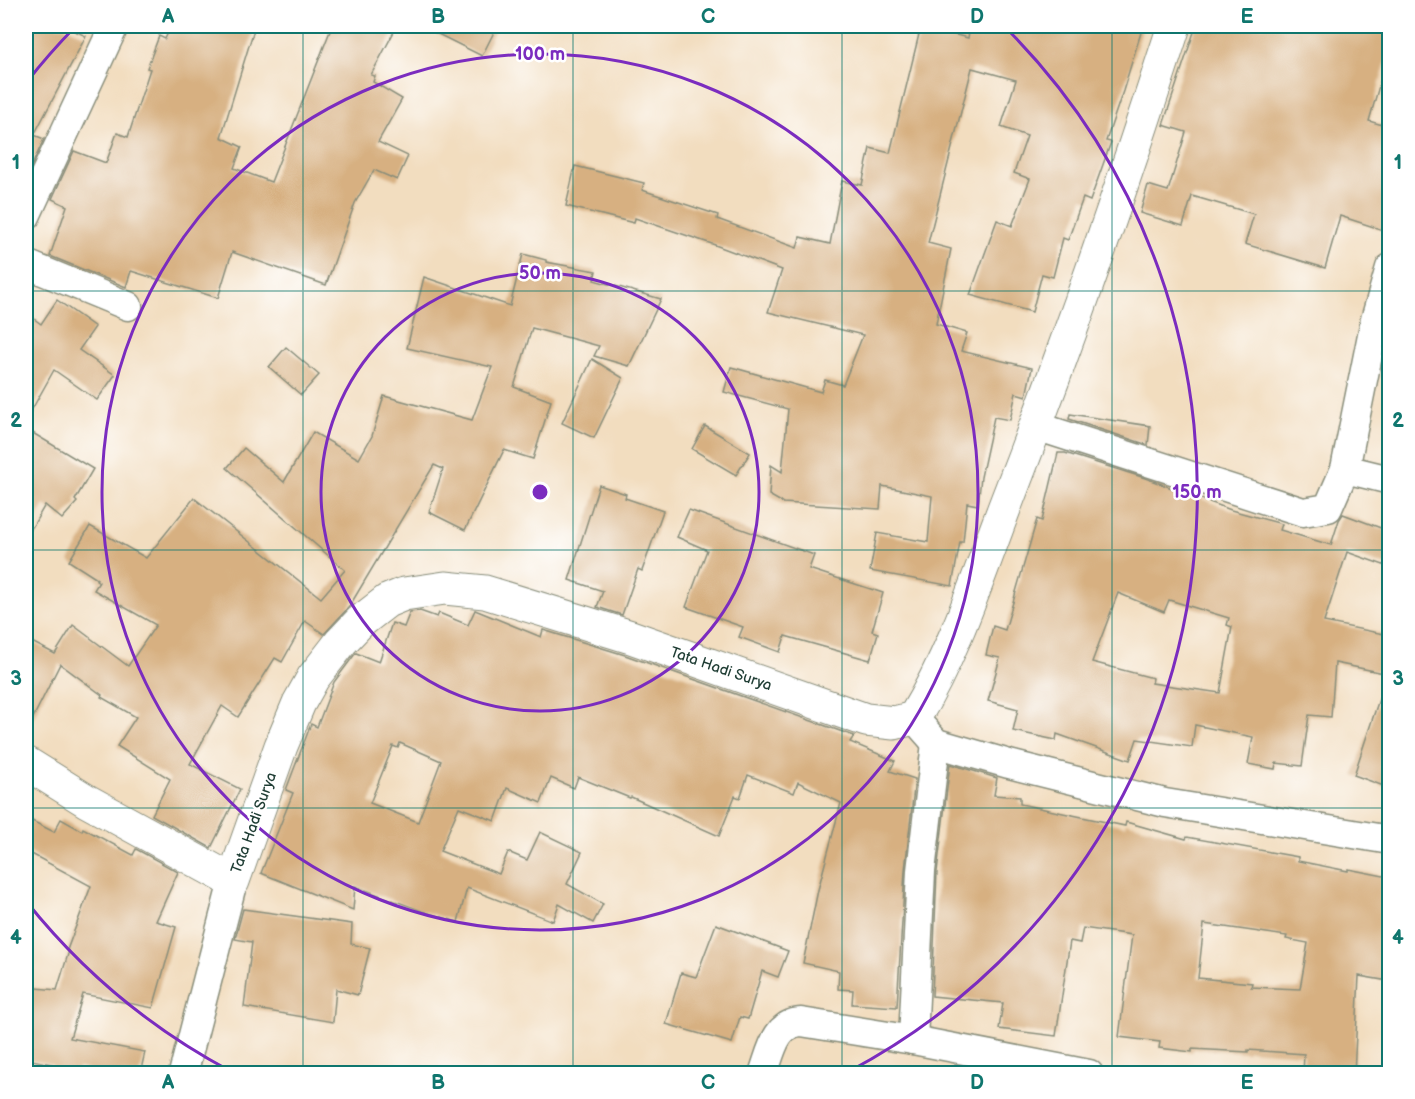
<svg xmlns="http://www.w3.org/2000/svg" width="1415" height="1099" viewBox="0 0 1415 1099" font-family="'Balsamiq Sans',sans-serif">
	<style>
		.building { fill: #d7b081; fill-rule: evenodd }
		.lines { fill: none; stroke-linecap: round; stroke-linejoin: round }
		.minor-casing { stroke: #888d7a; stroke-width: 31 }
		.tertiary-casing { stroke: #888d7a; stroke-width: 35 }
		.minor { stroke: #fff; stroke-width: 28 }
		.tertiary { stroke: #fff; stroke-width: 33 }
		.grid { fill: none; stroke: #0f766e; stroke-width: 1.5; stroke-opacity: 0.55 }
		.ring { fill: none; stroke: #7b2cbf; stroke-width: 3 }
		.labels { text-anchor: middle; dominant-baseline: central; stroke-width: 5; stroke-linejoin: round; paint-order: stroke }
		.street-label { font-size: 15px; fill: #1f3d34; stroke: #fff }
		.centre { fill: #7b2cbf; stroke: #fff; stroke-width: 3 }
		.ring-label { font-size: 18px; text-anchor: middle; font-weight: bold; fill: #7b2cbf; stroke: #fff; stroke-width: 5; stroke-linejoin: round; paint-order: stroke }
		.neatline { fill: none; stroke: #0f766e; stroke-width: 2 }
		.grid-label { font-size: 20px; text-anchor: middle; font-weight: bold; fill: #0f766e }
	</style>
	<rect width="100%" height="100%" fill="#fff"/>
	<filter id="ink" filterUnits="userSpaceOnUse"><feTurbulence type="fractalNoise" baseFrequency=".0167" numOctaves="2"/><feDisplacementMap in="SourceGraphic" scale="12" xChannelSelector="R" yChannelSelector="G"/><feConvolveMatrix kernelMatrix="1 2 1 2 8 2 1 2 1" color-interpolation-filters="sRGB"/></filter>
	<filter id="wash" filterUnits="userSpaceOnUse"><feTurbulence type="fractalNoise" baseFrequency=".008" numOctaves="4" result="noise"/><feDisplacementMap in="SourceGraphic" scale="24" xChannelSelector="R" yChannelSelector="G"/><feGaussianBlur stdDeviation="1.35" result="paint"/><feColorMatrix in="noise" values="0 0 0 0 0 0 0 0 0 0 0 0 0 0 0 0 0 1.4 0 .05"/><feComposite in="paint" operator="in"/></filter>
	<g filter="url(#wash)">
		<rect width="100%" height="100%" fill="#f2ddbf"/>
		<g id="blocks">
			<!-- building -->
			<g class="building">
				<polygon points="26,26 64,26 86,36 34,135 44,139 26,178"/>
				<polygon points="171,26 255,26 221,137 242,147 234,168 271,182 332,26 397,26 371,75 375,76 373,82 402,99 378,142 408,156 397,180 374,170 355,203 326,285 232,252 218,298 131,271 126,287 50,256 67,206 52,199 74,151 106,163 117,133 128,137 150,69 147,68 159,36 165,39"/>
				<polygon points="422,26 497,26 482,56"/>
				<polygon points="921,26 968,38 970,26 1143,26 1123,91 1106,141 1111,142 1090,201 1083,198 1068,240 1063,238 1053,277 1042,274 1032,312 970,295 997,220 1012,226 1030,179 1014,173 1027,136 1001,127 1016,80 972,68 928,243 951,249 936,324 967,333 961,351 1032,368 1026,396 1016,393 1010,420 994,417 981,477 978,505 967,503 963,542 960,542 952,586 870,571 877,533 928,542 932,496 882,486 880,509 783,503 769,495 771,465 782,472 788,409 724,392 731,367 821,392 825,380 843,385 863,335 768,312 782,270 715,245 635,218 634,223 566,206 575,166 644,183 642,190 718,215 717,219 797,248 800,237 830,244 842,181 862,185 870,148 890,153"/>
				<polygon points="1196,26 1389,26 1389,51 1369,121 1389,127 1389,232 1340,216 1325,268 1245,244 1254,214 1192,196 1183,226 1140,213 1148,185 1168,191 1186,132 1163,125"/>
				<polygon points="523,254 546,260 546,262 596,271 594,280 661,299 629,366 594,356 599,346 532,328 514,387 551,401 533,459 504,450 465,530 429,512 443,469 434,465 349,607 324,634 305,621 282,662 275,658 238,717 222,706 190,764 240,789 211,848 152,815 170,779 117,746 136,717 101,697 102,695 60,664 26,732 26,639 55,654 73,625 128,666 156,625 94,590 99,582 96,580 97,579 69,561 90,526 146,558 194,498 321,598 345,570 227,468 244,448 284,482 313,432 359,459 372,436 384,396 472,420 492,367 407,348 424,277 510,306"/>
				<polygon points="57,300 95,327 79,350 115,375 97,400 54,370 26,420 26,313 41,324"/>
				<polygon points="286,347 319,375 301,395 269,367"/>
				<polygon points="592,359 623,378 594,438 562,423"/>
				<polygon points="1070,414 1150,426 1148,445 1069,419"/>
				<polygon points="705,426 750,453 736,475 692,449"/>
				<polygon points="26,429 93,469 75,500 77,502 62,519 45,505 26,538"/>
				<path d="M1058,453H1065L1145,478L1231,510L1282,524L1280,530L1331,545L1339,520L1343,514L1389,531V567L1347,552L1324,622L1389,635V674L1335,663L1331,717L1309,715L1302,766L1276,763L1275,769L1248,764L1253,737L1195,725L1192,747L1137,739L1130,760L1057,734L1056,740L1013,731L1018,709L988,701L1000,658L986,655L993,626L1005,630L1037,519L1042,521ZM1118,593L1164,612L1169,600L1229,618L1227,625L1232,627L1220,693L1152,683L1153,678L1092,662Z"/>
				<polygon points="599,485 626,494 625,498 663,511 642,571 638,569 622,615 597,607 603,591 569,580"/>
				<polygon points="689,510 814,555 809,569 883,593 872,631 878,633 870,660 785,636 780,652 739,637 743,627 686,607 707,550 677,537"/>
				<path d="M475,610L541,637L543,630L625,655L854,736L850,742L895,761L890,771L915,779L905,870L897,1007L852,1004L853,990L838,989L839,971L803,963L818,890L841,803L798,782L794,793L748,775L740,798L735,796L719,836L631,797L630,798L578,777L574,788L551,778L541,803L507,788L495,821L459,807L440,851L499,874L508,852L527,860L540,832L582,852L567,884L603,904L593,923L559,904L553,921L467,888L458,922L422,911L355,886L353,910L261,873L293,793L286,790L311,724L317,727L334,682L355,654L356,653L379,662L392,623L404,627L410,612L420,611L437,617L439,613L468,625ZM400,743L441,761L418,822L370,803L393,746L398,748Z"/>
				<polygon points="1385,681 1389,682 1389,788 1354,775"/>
				<path d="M950,764L997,778L994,795L1020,797V804L1125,826L1126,822L1186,839L1187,837L1298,857V861L1348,871V869L1389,877V981L1359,976L1354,1074H1303L1304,1054L1248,1050V1052L1192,1049V1052L1159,1048L1160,1042L1119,1037L1132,935L1083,928L1080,943L1070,941L1056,1036L999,1029L1003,1003L932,996L937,872ZM1204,924L1287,936L1286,939L1308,943L1300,989L1251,987L1252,983L1198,978Z"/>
				<polygon points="26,818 54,832 61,819 82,831 83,828 133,855 136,849 178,872 156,921 176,927 153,1008 83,994 70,1038 145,1052 140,1074 108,1074 78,1068 77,1074 72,1074 51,1070 52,1064 26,1059 26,987 57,990 69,951 67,950 91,886 26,851"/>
				<polygon points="243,909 352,924 351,944 370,948 358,995 336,989 333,1022 244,1007 252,942 235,939"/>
				<polygon points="716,924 788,951 778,977 762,971 748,1019 740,1017 732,1043 666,1024 681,973 696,977"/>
			</g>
		</g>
	</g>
	<g filter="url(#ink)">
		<use href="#blocks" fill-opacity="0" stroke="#888d7a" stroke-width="1.5"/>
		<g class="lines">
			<!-- minor casing -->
			<g class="minor-casing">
				<g id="minor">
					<polyline points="26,216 114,26"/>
					<polyline points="26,264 128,306"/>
					<polyline points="1036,426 1303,512 1328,508 1345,469 1390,480"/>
					<polyline points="1345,469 1375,320 1390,268"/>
					<polyline points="914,718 936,743 1009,764 1165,803 1390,840"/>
					<polyline points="913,1040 921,871 936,743"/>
					<polyline points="183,1074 233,881"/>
					<path d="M763,1074C771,1053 775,1023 801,1022L913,1040L1089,1074"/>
				</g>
			</g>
			<!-- tertiary casing -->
			<g class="tertiary-casing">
				<path id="tertiary" d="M26,763L87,801L233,881L281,746L299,703L313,678L341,642L360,622L387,601L404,594L445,588L485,592L631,637L866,720L894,723L914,718C955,651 979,574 1007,501C1068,344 1123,185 1174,26"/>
			</g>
			<!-- minor -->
			<use href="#minor" class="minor"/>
			<!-- tertiary -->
			<use href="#tertiary" class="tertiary"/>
		</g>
	</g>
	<!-- grid -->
	<path class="grid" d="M303,26V1074M573,26V1074M842,26V1074M1112,26V1074M26,291H1390M26,550H1390M26,808H1390"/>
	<!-- distance rings -->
	<g class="ring">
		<circle cx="540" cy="492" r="219"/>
		<circle cx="540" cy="492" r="438"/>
		<path d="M232 1072A657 657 0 0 1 26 901M26 83A657 657 0 0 1 75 27M1005 27A657 657 0 0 1 848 1072"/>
	</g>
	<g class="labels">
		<!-- street labels -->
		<g class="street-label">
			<text transform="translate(721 669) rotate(19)">Tata Hadi Surya</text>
			<text transform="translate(254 823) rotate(-70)">Tata Hadi Surya</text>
		</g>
	</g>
	<circle cx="540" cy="492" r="9" class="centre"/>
	<g class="ring-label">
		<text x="540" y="60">100 m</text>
		<text x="540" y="279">50 m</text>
		<text x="1197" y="498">150 m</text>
	</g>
	<!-- margin -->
	<rect width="1415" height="1099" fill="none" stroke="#fff" stroke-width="66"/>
	<rect x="33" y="33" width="1349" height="1033" class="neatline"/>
	<g class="grid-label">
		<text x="168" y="23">A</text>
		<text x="438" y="23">B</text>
		<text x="708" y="23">C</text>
		<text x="977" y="23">D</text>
		<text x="1247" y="23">E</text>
		<text x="16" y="169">1</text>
		<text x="1398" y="169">1</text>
		<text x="16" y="427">2</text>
		<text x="1398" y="427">2</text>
		<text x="16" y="685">3</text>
		<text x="1398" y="685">3</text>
		<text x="16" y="944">4</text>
		<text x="1398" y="944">4</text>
		<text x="168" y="1089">A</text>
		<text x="438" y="1089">B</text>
		<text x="708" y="1089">C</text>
		<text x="977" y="1089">D</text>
		<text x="1247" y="1089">E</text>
	</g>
</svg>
